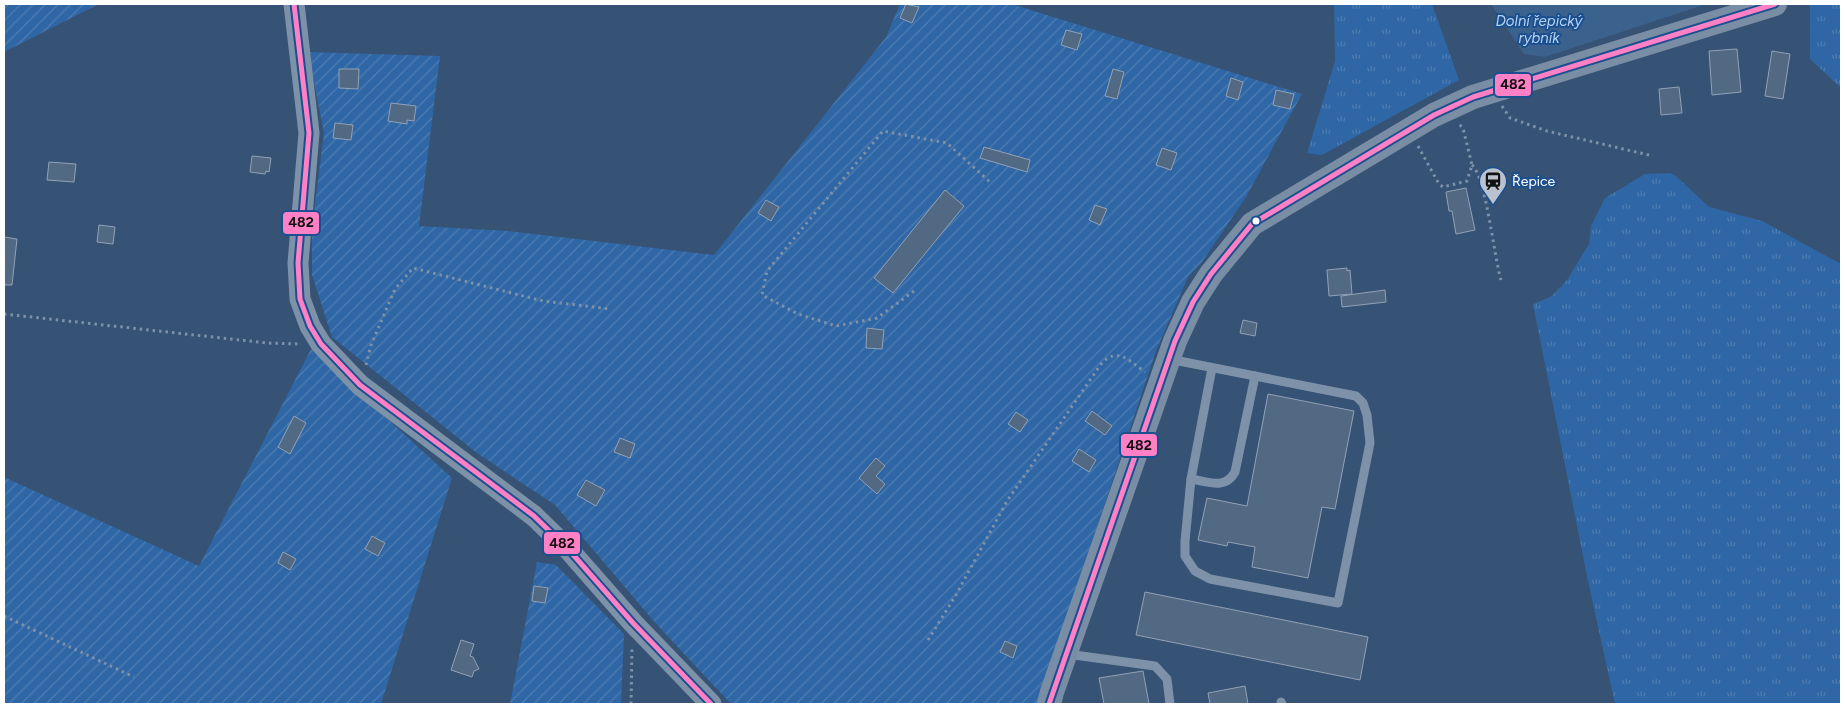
<svg xmlns="http://www.w3.org/2000/svg" width="1845" height="708" viewBox="0 0 1845 708" font-family="Figtree,sans-serif">
	<style>
		.grass { fill: url(#grass-tufts) }
		.garden { fill: url(#garden-furrows) }
		.water { fill: #3b618d }
		.building { fill: #526984; stroke: #92a2b6 }
		.lines { fill: none; stroke-linecap: round; stroke-linejoin: round }
		.path { stroke: #7d92a8; stroke-width: 3; stroke-dasharray: 2.5 4; stroke-linecap: butt }
		.service { stroke: #7d92a8; stroke-width: 9 }
		.tertiary { stroke: #7d92a8; stroke-width: 21 }
		.secondary { stroke: #798da4; stroke-width: 24 }
		.bus-1-casing { stroke: #1b4f8f; stroke-width: 9 }
		.bus-1 { stroke: #ff80c5; stroke-width: 5 }
		.bus-dot { fill: #fff; stroke: #1b4f8f; stroke-width: 2 }
		.labels { text-anchor: middle; dominant-baseline: central; stroke-width: 4; stroke-linejoin: round; paint-order: stroke }
		.poi-label { font-size: 14px; fill: #fff; stroke: #1b4f8f; text-anchor: start }
		.water-label { font-size: 15px; font-style: italic; fill: #b5d3f5; stroke: #1b4f8f }
		.line-badge { stroke: #1b4f8f; stroke-width: 2 }
		.pale-badge-label { font-size: 14px; text-anchor: middle; font-weight: bold; fill: #111 }
	</style>
	<defs>
		<pattern id="grass-tufts" width="24" height="20" patternUnits="userSpaceOnUse" patternTransform="scale(1.25)"><rect width="24" height="20" fill="#2f66a5"/><path d="M3 7l-1-3M5 7V3M7 7l1-3M15 17l-1-3M17 17v-4M19 17l1-3" fill="none" stroke="#4e7db2"/></pattern>
		<pattern id="garden-furrows" width="10" height="10" patternUnits="userSpaceOnUse" patternTransform="scale(1.25)"><rect width="10" height="10" fill="#2f66a5"/><path d="M-1 1l2-2M0 10L10 0M9 11l2-2" fill="none" stroke="#4e7db2"/></pattern>
	</defs>
	<rect width="100%" height="100%" fill="#365274"/>
	<!-- grass -->
	<g class="grass">
		<polygon points="1334,4 1432,4 1459,80 1322,155 1307,153 1335,61"/>
		<polygon points="1814,4 1841,4 1841,88 1810,59 1810,5"/>
		<polygon points="1670,173 1676,176 1709,207 1762,221 1841,264 1841,704 1615,704 1588,581 1533,304 1552,296 1567,280 1589,244 1591,226 1605,198 1645,174"/>
	</g>
	<!-- garden -->
	<g class="garden">
		<polygon points="4,4 99,4 4,52"/>
		<polygon points="900,4 1011,4 1302,94 1246,197 1202,262 1188,277 1156,351 1038,704 731,704 658,626 555,505 477,453 332,337 312,275 312,227 324,133 308,52 440,56 419,226 508,231 714,255 886,37"/>
		<polygon points="311,349 452,478 381,704 4,704 4,477 199,566"/>
		<polygon points="537,562 556,565 624,634 621,704 510,704"/>
	</g>
	<!-- water -->
	<polygon class="water" points="1491,4 1707,4 1545,57 1524,54"/>
	<!-- building -->
	<g class="building">
		<polygon points="906,4 919,7 912,23 900,18"/>
		<polygon points="1066,30 1082,34 1077,50 1061,45"/>
		<polygon points="1737,49 1741,92 1712,95 1709,51"/>
		<polygon points="1772,51 1790,54 1783,99 1765,96"/>
		<polygon points="339,69 359,69 358,89 339,88"/>
		<polygon points="1113,69 1124,72 1117,99 1105,96"/>
		<polygon points="1231,78 1243,82 1238,100 1226,96"/>
		<polygon points="1679,87 1682,113 1661,115 1659,89"/>
		<polygon points="1276,90 1294,94 1290,109 1273,105"/>
		<polygon points="391,103 416,106 414,121 407,120 407,124 388,121"/>
		<polygon points="335,123 353,125 351,140 333,138"/>
		<polygon points="984,147 1030,160 1027,172 980,158"/>
		<polygon points="1162,148 1177,153 1171,170 1156,165"/>
		<polygon points="252,156 271,158 269,172 266,171 265,174 250,172"/>
		<polygon points="49,162 76,164 74,182 47,180"/>
		<polygon points="1466,188 1475,230 1456,234 1452,211 1449,211 1446,192"/>
		<polygon points="945,190 964,206 893,293 874,278"/>
		<polygon points="766,200 779,207 771,221 758,213"/>
		<polygon points="1095,205 1107,209 1100,225 1089,220"/>
		<polygon points="99,225 115,227 113,244 97,242"/>
		<polygon points="4,237 17,239 12,285 4,285"/>
		<polygon points="1347,268 1347,271 1350,270 1352,294 1329,296 1327,270"/>
		<polygon points="1385,290 1386,302 1342,307 1341,296"/>
		<polygon points="1243,320 1257,323 1255,336 1240,333"/>
		<polygon points="867,328 884,330 882,349 866,348"/>
		<polygon points="1268,394 1354,411 1335,509 1322,507 1308,578 1252,567 1255,547 1228,542 1227,546 1198,540 1207,498 1247,506"/>
		<polygon points="1092,411 1112,426 1105,435 1085,421"/>
		<polygon points="1016,412 1028,420 1020,432 1008,424"/>
		<polygon points="294,416 306,423 290,454 278,447"/>
		<polygon points="620,438 635,444 630,458 614,452"/>
		<polygon points="1079,449 1096,460 1089,472 1072,461"/>
		<polygon points="876,458 885,466 876,476 885,484 877,494 859,478"/>
		<polygon points="586,480 605,490 596,506 577,495"/>
		<polygon points="372,536 385,543 378,556 365,549"/>
		<polygon points="283,552 296,559 290,570 278,563"/>
		<polygon points="534,586 548,588 545,603 532,601"/>
		<polygon points="1145,592 1368,637 1360,680 1136,635"/>
		<polygon points="461,640 474,644 470,656 473,657 479,669 474,671 472,677 451,670"/>
		<polygon points="1005,641 1017,646 1013,658 1000,652"/>
		<polygon points="1143,671 1149,704 1104,704 1099,678"/>
		<polygon points="1245,686 1248,704 1210,704 1208,693"/>
	</g>
	<g class="lines">
		<!-- path -->
		<g class="path">
			<polyline points="1502,106 1510,118 1547,131 1653,156"/>
			<polyline points="1418,146 1439,184 1443,187 1467,181 1472,165 1463,128 1459,124"/>
			<path d="M1472,165C1486,177 1494,257 1501,280"/>
			<polyline points="914,291 877,318 836,326 798,314 762,295 767,271 883,131 947,143 990,182"/>
			<polyline points="4,314 267,343 300,344"/>
			<polyline points="366,365 371,345 395,289 413,268 543,301 610,309"/>
			<polyline points="4,616 134,677"/>
			<path d="M928,640L956,595L1007,501L1101,364C1118,346 1129,361 1145,372"/>
			<polyline points="631,704 632,647"/>
		</g>
		<!-- service -->
		<g class="service">
			<polyline points="1169,359 1356,396 1363,403 1367,415 1370,443 1338,603 1210,579 1195,571 1185,556 1185,541 1191,479 1212,368"/>
			<path d="M1191,479C1209,482 1225,490 1235,472L1255,376"/>
			<polyline points="1067,654 1155,666 1167,679 1170,704"/>
			<polyline points="1281,702 1282,704"/>
		</g>
		<!-- tertiary -->
		<polyline class="tertiary" points="294,4 309,133 298,263 300,299 310,326 321,344 360,385 534,516 569,550 633,623 711,704"/>
		<!-- secondary -->
		<polyline class="secondary" points="1049,704 1052,692 1175,341 1193,302 1211,274 1252,224 1434,115 1473,97 1775,4"/>
		<!-- bus-1 casing -->
		<g class="bus-1-casing">
			<g id="bus-1">
				<polyline points="294,4 309,133 298,263 300,299 310,326 321,344 360,385 534,516 569,550 633,623 711,704"/>
				<polyline points="1049,704 1175,341 1193,302 1211,274 1252,224 1434,115 1473,97 1775,4"/>
			</g>
		</g>
		<!-- bus-1 -->
		<use href="#bus-1" class="bus-1"/>
	</g>
	<!-- icons -->
	<defs>
		<g id="station-pin" transform="scale(1.4375)"><path d="M0 17L-7.5 6A9.5 9.5 0 1 1 7.5 6Z" fill="#b9c2ce" stroke="#1b4f8f"/><path d="M-3-6H3Q5-6 5-4V2Q5 4 3 4L4.5 6H3L1.5 4h-3L-3 6H-4.5L-3 4Q-5 4-5 2V-4Q-5-6-3-6ZM-3.5-4v3h7v-3ZM-3.5 1v1.5H-2V1ZM2 1v1.5H3.5V1Z" fill="#111"/></g>
	</defs>
	<g fill-rule="evenodd">
		<use href="#station-pin" x="1493" y="181"/>
	</g>
	<!-- markers -->
	<circle class="bus-dot" cx="1256" cy="221" r="4.5"/>
	<g class="labels">
		<!-- poi labels -->
		<g class="poi-label">
			<text x="1512" y="181">Řepice</text>
		</g>
		<!-- water labels -->
		<g class="water-label">
			<text x="1539" y="21">Dolní řepický<tspan x="1539" dy="17">rybník</tspan></text>
		</g>
	</g>
	<g class="line-badge">
		<rect x="1494" y="73" width="38" height="24" rx="5" fill="#ff80c5"/>
		<rect x="282" y="211" width="38" height="24" rx="5" fill="#ff80c5"/>
		<rect x="1120" y="433" width="38" height="24" rx="5" fill="#ff80c5"/>
		<rect x="543" y="531" width="38" height="24" rx="5" fill="#ff80c5"/>
	</g>
	<g class="pale-badge-label">
		<text x="1513" y="89">482</text>
		<text x="301" y="227">482</text>
		<text x="1139" y="450">482</text>
		<text x="562" y="548">482</text>
	</g>
	<!-- border -->
	<rect width="1845" height="708" fill="none" stroke="#ffffff" stroke-width="10"/>
</svg>
